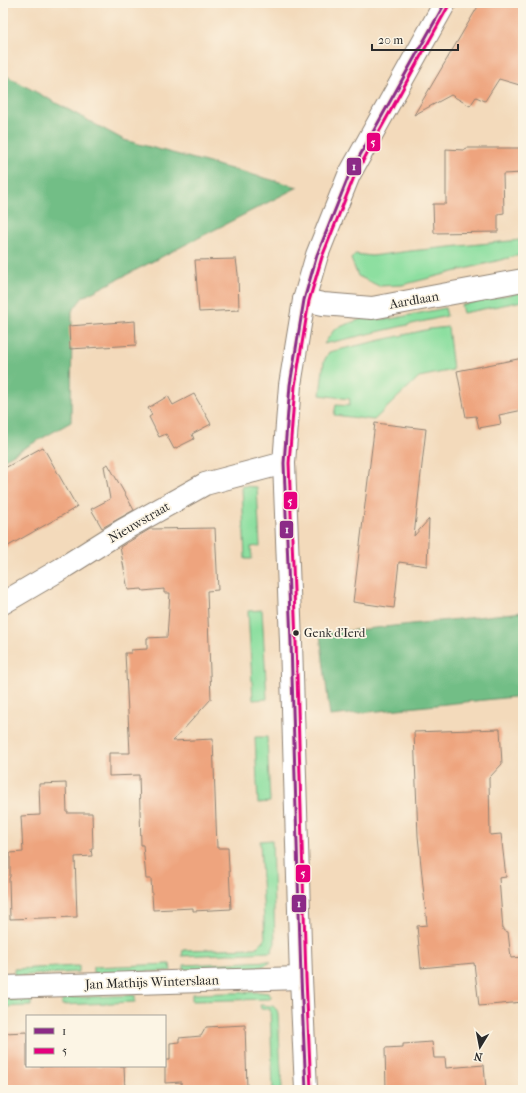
<svg xmlns="http://www.w3.org/2000/svg" width="526" height="1093" viewBox="0 0 526 1093" font-family="'IM FELL French Canon',serif">
	<style>
		.green { fill: #8ddfa0; stroke: #5c8566 }
		.forest { fill: #72be86; stroke: #4e7458 }
		.building { fill: #eea47e }
		.lines { fill: none; stroke-linecap: round; stroke-linejoin: round }
		.minor-casing { stroke: #8f8273; stroke-width: 24 }
		.minor { stroke: #fff; stroke-width: 22 }
		.bus-1-casing { stroke: #fcf5e5; stroke-width: 6 }
		.bus-2-casing { stroke: #fcf5e5; stroke-width: 6 }
		.bus-1 { stroke: #8c2b87; stroke-width: 3 }
		.bus-2 { stroke: #e6007e; stroke-width: 3 }
		.bus-dot { fill: #2b2b2b; stroke: #fcf5e5; stroke-width: 1.5 }
		.labels { text-anchor: middle; dominant-baseline: central; stroke-width: 3.5; stroke-linejoin: round; paint-order: stroke }
		.bus-label { font-size: 12px; fill: #2b2b2b; stroke: #fcf5e5; text-anchor: start }
		.street-label { font-size: 13px; fill: #2b2b2b; stroke: #fcf5e5 }
		.line-badge { stroke: #fcf5e5; stroke-width: 1.5 }
		.badge-label { font-size: 11px; text-anchor: middle; font-weight: bold; fill: #fff }
	</style>
	<rect width="100%" height="100%" fill="#fcf5e5"/>
	<filter id="ink" filterUnits="userSpaceOnUse"><feTurbulence type="fractalNoise" baseFrequency=".025" numOctaves="2"/><feDisplacementMap in="SourceGraphic" scale="8" xChannelSelector="R" yChannelSelector="G"/><feConvolveMatrix kernelMatrix="1 2 1 2 8 2 1 2 1" color-interpolation-filters="sRGB"/></filter>
	<filter id="wash" filterUnits="userSpaceOnUse"><feTurbulence type="fractalNoise" baseFrequency=".012" numOctaves="4" result="noise"/><feDisplacementMap in="SourceGraphic" scale="16" xChannelSelector="R" yChannelSelector="G"/><feGaussianBlur stdDeviation="0.9" result="paint"/><feColorMatrix in="noise" values="0 0 0 0 0 0 0 0 0 0 0 0 0 0 0 0 0 1.4 0 .05"/><feComposite in="paint" operator="in"/></filter>
	<g filter="url(#wash)">
		<rect width="100%" height="100%" fill="#f3dabb"/>
		<!-- green -->
		<g class="green">
			<polygon points="520,240 520,255 402,285 379,286 358,276 351,259 355,254 372,256 410,251"/>
			<polygon points="521,292 523,301 463,313 461,305"/>
			<polygon points="445,308 447,316 324,344 334,330 347,324 362,319 391,319"/>
			<polygon points="448,327 453,370 419,377 374,420 334,415 336,405 349,406 350,399 320,395 324,361 329,352 430,329"/>
			<polygon points="242,486 257,487 260,546 251,547 252,559 245,559"/>
			<polygon points="262,610 267,699 253,700 248,611"/>
			<polygon points="255,737 267,737 270,802 258,803"/>
			<polygon points="272,840 275,943 271,952 182,956 183,950 256,948 265,939 260,841"/>
			<polygon points="269,961 271,962 259,968 184,970 184,965"/>
			<polygon points="170,964 171,971 93,973 93,967"/>
			<polygon points="79,966 79,972 14,976 14,969"/>
			<polygon points="260,992 268,993 272,997 270,999 192,1001 192,994"/>
			<polygon points="135,995 135,1002 62,1005 62,998"/>
			<polygon points="31,999 31,1006 3,1007 3,1000"/>
			<polygon points="260,1005 273,1006 277,1010 278,1014 282,1089 273,1089 270,1009 261,1009"/>
		</g>
		<!-- forest -->
		<g class="forest">
			<polygon points="3,74 124,140 298,187 83,297 72,311 71,422 3,460"/>
			<polygon points="523,612 523,696 330,716 320,634"/>
		</g>
		<g id="blocks">
			<!-- building -->
			<g class="building">
				<polygon points="480,3 523,3 523,86 499,79 485,101 476,97 470,106 451,95 414,115"/>
				<polygon points="467,148 523,148 523,173 503,174 504,213 498,214 498,232 434,233 433,204 446,204 446,149 463,150"/>
				<polygon points="236,259 238,274 239,310 199,312 195,260"/>
				<polygon points="135,321 136,345 70,349 69,326"/>
				<polygon points="523,358 523,410 499,415 501,424 479,428 476,416 466,417 457,371"/>
				<polygon points="194,394 211,424 192,434 194,439 174,449 166,434 159,437 149,417 152,415 148,408 168,396 173,405"/>
				<polygon points="375,423 426,429 414,536 429,519 427,566 399,562 394,608 353,602"/>
				<polygon points="43,447 77,507 3,549 3,469"/>
				<polygon points="108,464 134,510 102,528 91,509 110,499 104,466"/>
				<polygon points="215,528 218,590 207,591 211,699 173,741 213,739 217,848 228,848 231,909 193,911 193,908 153,910 151,879 146,879 143,845 141,845 139,775 109,776 109,753 130,753 125,653 131,653 131,650 147,649 147,638 167,637 170,593 164,593 164,589 143,591 142,589 128,590 120,547 150,529"/>
				<polygon points="500,729 502,764 489,778 490,835 501,834 506,877 499,878 503,930 508,932 511,958 523,957 523,1002 479,1006 474,963 421,968 417,926 427,925 418,836 414,732"/>
				<polygon points="66,783 67,813 92,813 93,849 91,849 92,856 75,857 77,917 10,919 9,878 10,877 10,853 23,852 21,816 40,815 39,784"/>
				<polygon points="245,1025 247,1088 182,1090 181,1082 165,1083 165,1060 170,1060 170,1043 179,1042 179,1038 201,1036 206,1027"/>
				<polygon points="27,1032 27,1066 124,1066 125,1090 3,1090 3,1033"/>
				<polygon points="432,1042 434,1058 445,1058 446,1068 484,1065 486,1090 386,1090 385,1048 403,1047 403,1044"/>
			</g>
		</g>
	</g>
	<g filter="url(#ink)">
		<use href="#blocks" fill-opacity="0" stroke="#8f8273" stroke-width="1"/>
		<g class="lines">
			<!-- minor casing -->
			<g class="minor-casing">
				<g id="minor">
					<polyline points="304,300 323,304 372,308 523,280"/>
					<polyline points="3,603 61,569 123,530 205,484 284,463"/>
					<polyline points="3,987 301,978"/>
					<polyline points="306,1090 301,978 291,642 284,463 290,385 304,300 317,255 349,175 445,3"/>
				</g>
			</g>
			<!-- minor -->
			<use href="#minor" class="minor"/>
			<!-- bus-1 casing -->
			<g class="bus-1-casing">
				<polyline id="bus-1" points="306,1090 301,978 291,642 284,463 290,385 304,300 317,255 349,175 445,3"/>
			</g>
			<!-- bus-2 casing -->
			<g class="bus-2-casing">
				<polyline id="bus-2" points="311,1090 306,978 296,642 289,463 295,386 309,301 322,257 354,177 449,5"/>
			</g>
			<!-- bus-1 -->
			<use href="#bus-1" class="bus-1"/>
			<!-- bus-2 -->
			<use href="#bus-2" class="bus-2"/>
		</g>
	</g>
	<!-- markers -->
	<circle class="bus-dot" cx="296" cy="633" r="3.5"/>
	<g class="labels">
		<!-- bus labels -->
		<g class="bus-label">
			<text x="304" y="633">Genk d'Ierd</text>
		</g>
		<!-- street labels -->
		<g class="street-label">
			<text transform="translate(414 300) rotate(-10)">Aardlaan</text>
			<text transform="translate(139 522) rotate(-30)">Nieuwstraat</text>
			<text transform="translate(152 982) rotate(-2)">Jan Mathijs Winterslaan</text>
		</g>
	</g>
	<g class="line-badge">
		<rect x="366" y="132" width="15" height="20" rx="4" fill="#e6007e"/>
		<rect x="346" y="157" width="16" height="19" rx="4" fill="#8c2b87"/>
		<rect x="283" y="491" width="15" height="19" rx="4" fill="#e6007e"/>
		<rect x="279" y="520" width="15" height="19" rx="4" fill="#8c2b87"/>
		<rect x="295" y="864" width="16" height="19" rx="4" fill="#e6007e"/>
		<rect x="291" y="894" width="16" height="19" rx="4" fill="#8c2b87"/>
	</g>
	<g class="badge-label">
		<text x="373" y="146">5</text>
		<text x="354" y="170">1</text>
		<text x="290" y="505">5</text>
		<text x="287" y="533">1</text>
		<text x="303" y="877">5</text>
		<text x="299" y="907">1</text>
	</g>
	<!-- margin -->
	<rect width="526" height="1093" fill="none" stroke="#fcf5e5" stroke-width="16"/>
	<!-- legend -->
	<rect x="26" y="1015" width="140" height="52" fill="#fcf5e5" stroke="#a8a49b"/>
	<rect x="34" y="1028" width="20" height="6" fill="#8c2b87" stroke="#a8a49b"/>
	<text x="62" y="1035" font-size="12" fill="#2b2b2b">1</text>
	<rect x="34" y="1048" width="20" height="6" fill="#e6007e" stroke="#a8a49b"/>
	<text x="62" y="1055" font-size="12" fill="#2b2b2b">5</text>
	<!-- north arrow -->
	<g transform="translate(480 1047) rotate(190)" stroke="#fcf5e5" stroke-width="3" paint-order="stroke">
	<path d="M0-3L7 15L0 10L-7 15Z" fill="#2b2b2b"/>
	<text y="-6" font-size="11" font-weight="bold" text-anchor="middle" fill="#2b2b2b">N</text>
	</g>
	<!-- scale -->
	<path d="M372 44v6h86v-6" fill="none" stroke="#2b2b2b" stroke-width="2"/>
	<text x="378" y="44" font-size="12" fill="#2b2b2b" stroke="#fcf5e5" stroke-width="3" paint-order="stroke">20 m</text>
</svg>
